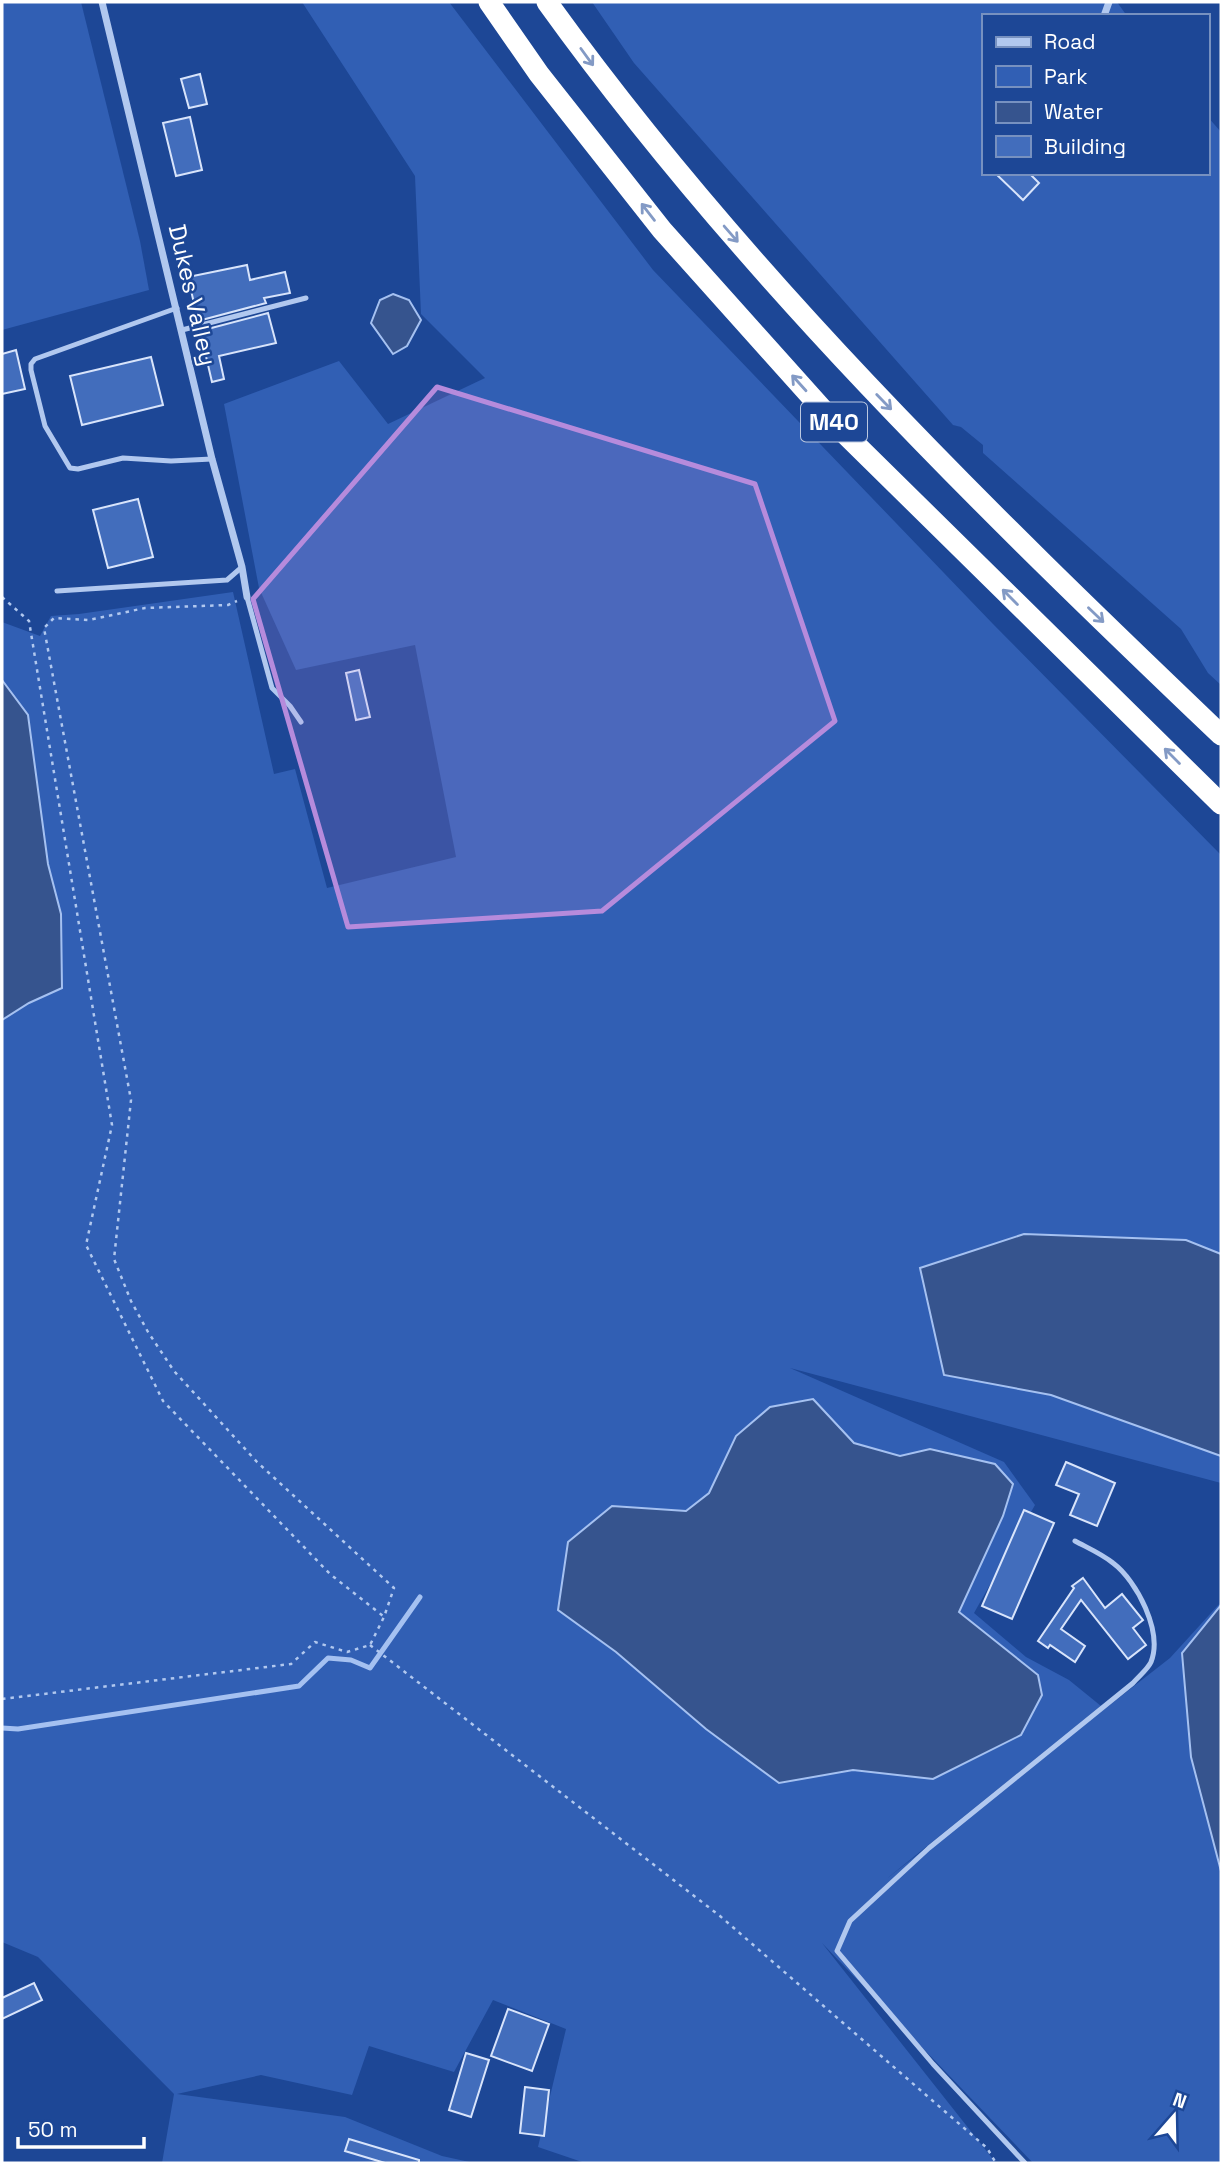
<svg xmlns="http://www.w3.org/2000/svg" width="1223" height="2165" viewBox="0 0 1223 2165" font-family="'Space Grotesk',sans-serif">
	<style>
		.green { fill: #315fb4 }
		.water { fill: #36548e; stroke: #a5c1f1; stroke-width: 2 }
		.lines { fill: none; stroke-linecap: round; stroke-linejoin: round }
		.stream { stroke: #a5c1f1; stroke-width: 5 }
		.building { fill: #426dbc; stroke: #d8e4fb; stroke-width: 2 }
		.path { stroke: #b1c8ef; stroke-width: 2.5; stroke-dasharray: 3.5 5; stroke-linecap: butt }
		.service { stroke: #b1c8ef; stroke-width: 5 }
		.minor { stroke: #b1c8ef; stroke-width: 7 }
		.motorway { stroke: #fff; stroke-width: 21 }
		.oneway { stroke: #839ac5 }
		.marked { fill: #b68bdc; fill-opacity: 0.2; stroke: #b68bdc; stroke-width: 5; stroke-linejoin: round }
		.labels { text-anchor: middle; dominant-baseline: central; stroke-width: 5; stroke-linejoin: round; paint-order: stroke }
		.shield { fill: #1d4796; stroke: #bbc8e0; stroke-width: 2 }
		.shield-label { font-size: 23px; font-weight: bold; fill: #fff }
		.street-label { font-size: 24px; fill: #fff; stroke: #1d4796 }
	</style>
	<rect width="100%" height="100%" fill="#1d4796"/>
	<!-- green -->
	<g class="green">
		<polygon points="2,2 81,2 140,241 149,290 2,330"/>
		<polygon points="302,2 449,2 653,270 993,624 1221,855 1221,1483 790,1368 1004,1462 1035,1505 974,1613 1026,1657 1069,1680 1101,1706 885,1880 1170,1658 1221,1602 1221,2163 1033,2163 822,1943 996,2163 585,2163 538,2147 566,2029 493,2000 454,2072 369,2046 352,2095 261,2075 177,2094 345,2117 442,2156 474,2163 162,2163 174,2094 38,1957 2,1942 2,622 40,636 51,616 79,614 233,592 274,774 295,769 327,888 456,857 415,645 296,670 259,588 224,404 339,361 388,424 485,378 421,314 415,176"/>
		<polygon points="592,2 1117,2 1127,16 983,16 983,173 1207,173 1207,116 1221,132 1221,685 1208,673 1181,629 983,453 983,445 961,427 953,425 634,63"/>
	</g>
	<!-- water -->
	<g class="water">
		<polygon points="393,294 409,300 421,320 407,346 393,354 371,323 380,300"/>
		<polygon points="2,680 28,715 48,864 61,914 62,988 29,1003 2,1020"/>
		<polygon points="1024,1234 1186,1240 1221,1254 1221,1456 1051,1395 944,1375 920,1268"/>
		<polygon points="813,1399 854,1443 900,1456 930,1449 995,1464 1013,1484 1003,1516 959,1612 1038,1675 1042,1695 1021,1735 933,1779 853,1770 779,1783 706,1729 616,1652 558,1610 568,1542 612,1506 686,1511 709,1493 736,1436 770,1407"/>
		<polygon points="1221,1605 1221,1871 1191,1757 1182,1653"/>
	</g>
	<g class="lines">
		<!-- stream -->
		<polyline class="stream" points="2,1728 18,1729 299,1686 328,1658 351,1660 370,1668 420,1597"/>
	</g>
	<!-- building -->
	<g class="building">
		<polygon points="200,74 207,104 189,108 181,79"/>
		<polygon points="190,117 202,170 176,176 163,123"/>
		<polygon points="995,173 1029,173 1039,183 1023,200"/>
		<polygon points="247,265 250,280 285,272 290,293 264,298 266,303 198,321 188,277"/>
		<polygon points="268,313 276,343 219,356 224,379 212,382 200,331"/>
		<polygon points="16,350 25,389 2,394 2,354"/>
		<polygon points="151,357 163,405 82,425 70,376"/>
		<polygon points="138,499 153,557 108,568 93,510"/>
		<polygon points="359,670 370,717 356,720 346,673"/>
		<polygon points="1066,1462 1115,1483 1097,1526 1070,1515 1079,1494 1056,1485"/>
		<polygon points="1024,1510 1054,1523 1012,1619 982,1606"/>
		<polygon points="1083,1578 1105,1608 1122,1594 1143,1620 1133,1628 1146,1645 1128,1659 1081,1600 1061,1629 1085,1646 1075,1662 1050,1645 1048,1648 1038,1641 1074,1588 1072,1586"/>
		<polygon points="34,1983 42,2000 2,2019 2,1998"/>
		<polygon points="508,2009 549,2024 532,2071 491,2056"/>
		<polygon points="466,2053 489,2060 471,2117 449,2110"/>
		<polygon points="525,2087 549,2090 544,2136 520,2133"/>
		<polygon points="349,2139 419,2160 419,2163 385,2163 345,2151"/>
	</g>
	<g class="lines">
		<!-- path -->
		<g class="path">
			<polyline points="2,597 29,621 112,1125 86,1245 163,1401 330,1574 383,1616"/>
			<polyline points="370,1645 720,1916 987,2148 996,2163"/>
			<polyline points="2,1699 291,1664 315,1642 347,1652 370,1645 384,1617 394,1588 257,1462 174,1371 148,1332 131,1301 114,1259 131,1100 44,628 54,618 89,620 145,608 228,605 237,601"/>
		</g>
		<!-- service -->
		<g class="service">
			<polyline points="177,308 35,359 31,364 31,370 45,426 70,468 78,469 123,458 171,461 212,459"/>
			<polyline points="182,330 306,298"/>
			<polyline points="57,591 227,580 242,567"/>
			<polyline points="247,597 272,688 290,706 301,722"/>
			<path d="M1025,2163L933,2064L837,1951L850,1921L929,1848L1133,1683C1138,1677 1148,1669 1151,1662C1163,1632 1137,1581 1113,1563C1102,1554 1088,1548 1075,1541"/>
		</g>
		<!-- minor -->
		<g class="minor">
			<polyline points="102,2 212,459 242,567 247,597"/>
			<polyline points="1104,16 1109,2"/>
		</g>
		<!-- motorway -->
		<g class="motorway">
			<polyline points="489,2 539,74 662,230 842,431 1221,804"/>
			<path d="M547,2C742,273 981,506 1221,735"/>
		</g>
	</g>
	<!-- one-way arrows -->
	<defs><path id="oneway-shaft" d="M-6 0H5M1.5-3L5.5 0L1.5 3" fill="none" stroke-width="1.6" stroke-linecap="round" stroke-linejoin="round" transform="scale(1.75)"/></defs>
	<g class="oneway">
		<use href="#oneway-shaft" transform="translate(587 57) rotate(54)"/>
		<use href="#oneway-shaft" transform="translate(648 212) rotate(-128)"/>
		<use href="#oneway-shaft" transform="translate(731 234) rotate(49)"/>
		<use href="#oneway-shaft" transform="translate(799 383) rotate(-132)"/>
		<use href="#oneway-shaft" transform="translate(884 402) rotate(46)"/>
		<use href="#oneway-shaft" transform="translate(1010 597) rotate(-135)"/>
		<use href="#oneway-shaft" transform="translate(1096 615) rotate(44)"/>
		<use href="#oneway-shaft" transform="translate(1172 756) rotate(-135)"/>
	</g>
	<!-- marked area -->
	<path class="marked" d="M437,387L755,484L835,721L602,911L348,927L253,599Z"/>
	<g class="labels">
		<!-- shield labels -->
		<rect class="shield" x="801" y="402.5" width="66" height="39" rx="5"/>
		<g class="shield-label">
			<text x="834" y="422">M40</text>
		</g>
		<!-- street labels -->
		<g class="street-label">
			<text transform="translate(193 295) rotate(77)">Dukes Valley</text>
		</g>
	</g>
	<!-- border -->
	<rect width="1223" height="2165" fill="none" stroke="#ffffff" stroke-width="7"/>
	<!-- legend -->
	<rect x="982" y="14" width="228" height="161" fill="#1d4796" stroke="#7791c0" stroke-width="2"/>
	<rect x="996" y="37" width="35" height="10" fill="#b1c8ef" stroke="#7791c0" stroke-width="2"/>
	<text x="1044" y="49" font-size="21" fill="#ffffff">Road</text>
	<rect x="996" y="66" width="35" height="21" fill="#315fb4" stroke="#7791c0" stroke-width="2"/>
	<text x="1044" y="84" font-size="21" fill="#ffffff">Park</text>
	<rect x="996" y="102" width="35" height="21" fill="#36548e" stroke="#7791c0" stroke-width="2"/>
	<text x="1044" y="119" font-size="21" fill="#ffffff">Water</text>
	<rect x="996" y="136" width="35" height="21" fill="#426dbc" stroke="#7791c0" stroke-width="2"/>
	<text x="1044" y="154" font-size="21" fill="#ffffff">Building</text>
	<!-- north arrow -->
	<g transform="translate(1174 2116) rotate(20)" stroke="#1d4796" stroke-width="5" paint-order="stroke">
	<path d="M0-5L12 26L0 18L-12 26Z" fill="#ffffff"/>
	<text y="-10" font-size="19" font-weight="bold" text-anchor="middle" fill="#ffffff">N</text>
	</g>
	<!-- scale -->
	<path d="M18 2137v10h126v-10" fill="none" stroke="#ffffff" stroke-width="3.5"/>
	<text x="28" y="2137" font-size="21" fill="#ffffff" stroke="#1d4796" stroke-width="5" paint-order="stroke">50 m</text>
</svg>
